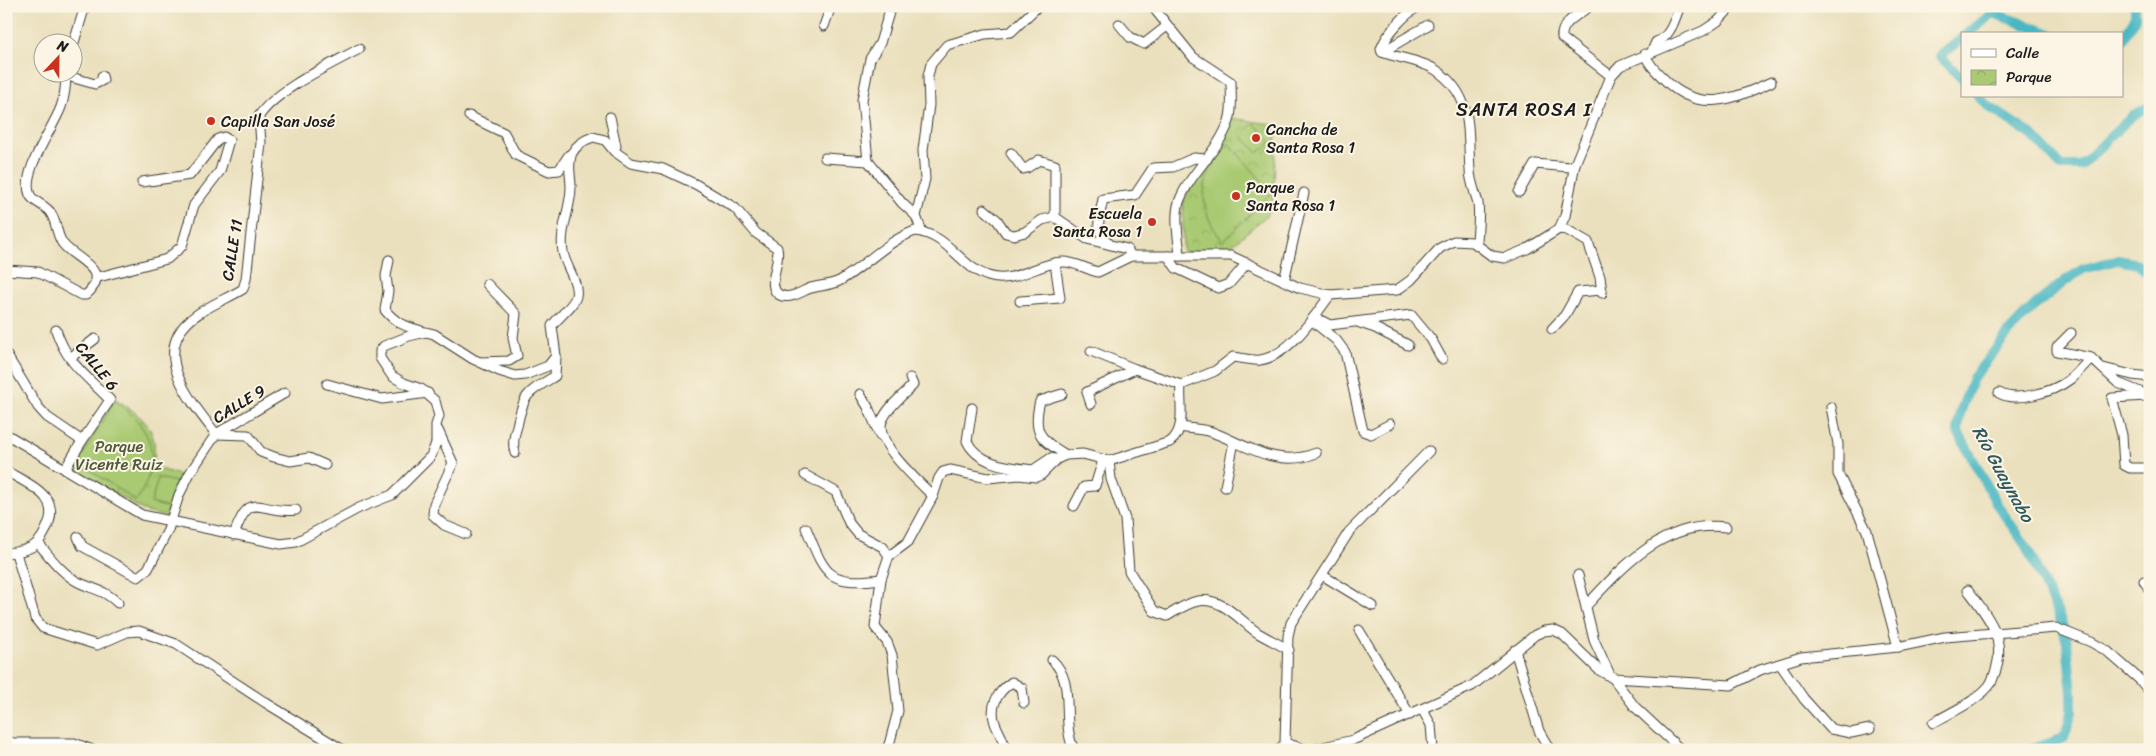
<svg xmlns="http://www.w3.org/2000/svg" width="2156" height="756" viewBox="0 0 2156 756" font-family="Sriracha,sans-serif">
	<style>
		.park { fill: url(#park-crowns); stroke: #627347 }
		.garden { fill: #a9ca72; stroke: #627347 }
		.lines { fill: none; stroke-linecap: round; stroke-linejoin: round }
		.river { stroke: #49b7c3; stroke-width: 10 }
		.minor-casing { stroke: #3b3934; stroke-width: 11 }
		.minor { stroke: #fff; stroke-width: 9 }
		.poi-dot { fill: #c8321e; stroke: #fcf5e5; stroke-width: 2 }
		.labels { text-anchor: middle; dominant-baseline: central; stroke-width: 4; stroke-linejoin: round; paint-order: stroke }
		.poi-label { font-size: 16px; fill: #1c1c1c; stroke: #fcf5e5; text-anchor: start }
		.street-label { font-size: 16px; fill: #1c1c1c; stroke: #fcf5e5 }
		.park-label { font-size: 16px; fill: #4d593a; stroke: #fcf5e5 }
		.water-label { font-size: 18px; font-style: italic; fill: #2e5a5f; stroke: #fcf5e5 }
		.quarter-label { font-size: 19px; letter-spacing: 1px; fill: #1c1c1c; stroke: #fcf5e5 }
	</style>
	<defs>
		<pattern id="park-crowns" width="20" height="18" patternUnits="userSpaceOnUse" patternTransform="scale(1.25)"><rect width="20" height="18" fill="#a9ca72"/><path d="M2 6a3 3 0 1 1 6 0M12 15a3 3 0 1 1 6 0" fill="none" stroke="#91ad62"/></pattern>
	</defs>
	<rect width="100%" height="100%" fill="#fcf5e5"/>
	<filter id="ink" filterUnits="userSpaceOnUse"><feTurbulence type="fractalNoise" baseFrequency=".02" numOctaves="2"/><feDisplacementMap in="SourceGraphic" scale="10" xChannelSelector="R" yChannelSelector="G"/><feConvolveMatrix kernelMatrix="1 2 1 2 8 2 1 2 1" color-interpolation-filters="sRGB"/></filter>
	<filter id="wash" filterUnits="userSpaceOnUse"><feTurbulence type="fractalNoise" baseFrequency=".0096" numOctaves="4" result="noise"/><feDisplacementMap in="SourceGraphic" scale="20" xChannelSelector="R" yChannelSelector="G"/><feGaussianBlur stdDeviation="1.12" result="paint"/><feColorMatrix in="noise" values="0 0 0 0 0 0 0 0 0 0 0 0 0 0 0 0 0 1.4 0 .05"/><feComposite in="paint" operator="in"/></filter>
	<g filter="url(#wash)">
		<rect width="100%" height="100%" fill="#eae0bd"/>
		<!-- park -->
		<g class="park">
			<polygon points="1232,118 1276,125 1274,194 1271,209 1266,216 1226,250 1183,252 1183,201"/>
			<path d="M114,398C144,417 160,429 153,467L180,475L168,517L146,512L70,466Z"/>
		</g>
		<!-- garden -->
		<g class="garden">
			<polygon points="1254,123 1271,142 1258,153 1241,135"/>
			<path d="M1229,144L1272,192L1223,241C1195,208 1199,174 1229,144Z"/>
			<path d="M115,401C154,428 163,461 136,501L78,462Z"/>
			<polygon points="158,478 176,482 169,508 151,503"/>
		</g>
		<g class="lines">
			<!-- river -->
			<g class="river">
				<polyline points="1967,34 1993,13 2051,34"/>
				<polyline points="1962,38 1940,56 1962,79"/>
				<polyline points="2122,40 2135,18 2135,6"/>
				<polyline points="1978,96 1988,106 2032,135 2061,166 2080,166 2132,116 2150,106"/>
				<polyline points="2030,750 2064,738 2072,712 2072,694 2067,642 2060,618 2026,546 1998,506 1958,432 1960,413 1973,378 2010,331 2033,307 2065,281 2083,269 2118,260 2138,264 2150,275"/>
			</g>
		</g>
	</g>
	<g filter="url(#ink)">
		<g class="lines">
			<!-- minor casing -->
			<g class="minor-casing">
				<g id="minor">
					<polyline points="891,6 880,43 870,59 862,100 868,161 902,203 916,216 922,232"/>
					<path d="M1152,6L1193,57L1231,82C1231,95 1233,109 1229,121C1219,151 1190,172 1179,202C1174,218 1179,240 1180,256"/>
					<path d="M1419,6C1405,14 1387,33 1381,49L1382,52C1398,58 1423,61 1436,70C1475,97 1467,131 1470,170C1470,181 1475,192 1478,203C1480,216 1477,232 1477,245"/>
					<path d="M1590,6C1579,14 1560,23 1562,38L1611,76"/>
					<polyline points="1119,24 1130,37 1144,44 1167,26"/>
					<polyline points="824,26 831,6"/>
					<polyline points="72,49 85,6"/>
					<path d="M1652,51L1656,42C1669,38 1674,22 1678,11"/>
					<polyline points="1382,52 1428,25"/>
					<path d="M1645,54C1649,65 1656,71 1664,79C1698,114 1732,100 1771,82"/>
					<polyline points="67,72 74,78 95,84 103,80 102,76"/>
					<polyline points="469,116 504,133 516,155 549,171 559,170 569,155"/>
					<polyline points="610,117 616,146 614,151"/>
					<polyline points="1011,153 1023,169 1027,168 1039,160 1055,165 1055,217"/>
					<polyline points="825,158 868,161"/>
					<polyline points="1519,192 1535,164 1570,167 1575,164"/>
					<polyline points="984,209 997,220 1006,233 1014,235 1025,232 1042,220 1055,217 1087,239 1127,249 1131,256"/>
					<polyline points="916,216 925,179 923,150 929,105 928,76 931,64 947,45 985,34 1011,32 1038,6"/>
					<polyline points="1559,229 1567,230 1588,242 1600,277 1602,293"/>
					<path d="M1108,242C1093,232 1100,215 1103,199L1135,195L1153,168L1173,167L1194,158L1207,159"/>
					<polyline points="1168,256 1176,268 1218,288 1229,284 1247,263"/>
					<path d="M389,260L386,276L388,291L385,310C397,325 407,326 424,332"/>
					<path d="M6,270L38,272L81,295H86C114,270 74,259 63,244C56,235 57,221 50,212C45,205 33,202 30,195C20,172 53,129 61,107C65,96 66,84 66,72"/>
					<polyline points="95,278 167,259 182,246 194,205 220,171 229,140 224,137 218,139 190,175 142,182"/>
					<polyline points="1284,281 1304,193"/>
					<polyline points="1020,301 1060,298 1055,263"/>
					<polyline points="1314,317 1330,325 1411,315 1431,339 1442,359"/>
					<polyline points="1311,320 1336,340 1345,352 1363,431 1371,434 1390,424"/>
					<polyline points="1360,323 1375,328 1408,345"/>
					<polyline points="1552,329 1565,315 1578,292 1602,290"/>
					<path d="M56,330C67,364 87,376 110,400L82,441L65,469"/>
					<polyline points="2071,333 2057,347 2057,351 2091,358 2118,383 2150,396"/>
					<polyline points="1091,351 1135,369 1181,385"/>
					<polyline points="6,354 38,407 47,417 82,441"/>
					<polyline points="70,358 95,339"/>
					<polyline points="480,362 509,361 517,356 513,338 516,314 487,284"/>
					<polyline points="2103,368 2132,375 2150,377"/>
					<path d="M910,378L913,385C903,395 887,408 882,421C874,443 919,482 933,496"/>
					<polyline points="327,384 382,399 428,393"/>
					<path d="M1999,393C2016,403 2053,392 2069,380C2077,374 2084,365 2091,358"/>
					<polyline points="860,394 868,407 880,436"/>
					<path d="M1062,394L1040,401C1032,433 1040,439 1066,455"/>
					<polyline points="2146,396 2112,398 2122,435 2124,465 2130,468 2150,468"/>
					<polyline points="1091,404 1087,392 1135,369"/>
					<polyline points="1831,407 1838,444 1838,474 1867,531 1898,647"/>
					<path d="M972,408L967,441C978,465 1010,467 1033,470L1051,458L1055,459"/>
					<path d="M1181,427C1191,429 1202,429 1212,432C1246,445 1278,469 1316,453"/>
					<polyline points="438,430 453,463 434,504 433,515 444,525 466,534"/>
					<path d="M6,434L142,515L281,544L296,542L359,508L392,495L431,456L436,443V425L439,416L435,401L421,389L404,383L392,376L380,358V351L384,346L409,336L426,332L434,334L473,359L499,371L515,376L525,375L548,366L556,356L552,326C558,317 574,306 576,296C579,282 565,266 563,252C559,230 571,209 571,187C571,175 567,165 572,153C577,144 584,140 593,137L605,140L614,151L631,163L663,169L697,185L735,208L756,233L777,248C781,261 768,281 776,292C785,302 799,293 808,289C819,285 831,286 841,280C866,265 887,241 915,231C948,234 960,267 988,276C1013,285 1038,263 1062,262C1074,261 1087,270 1098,272L1131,256H1231L1300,288L1330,295L1397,290L1411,280L1440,248L1454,241L1473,242L1492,256L1505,258L1527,249L1559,229L1565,216L1575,164L1611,76L1620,66L1703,31L1718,21L1732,6"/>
					<path d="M515,453C512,444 514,435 517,426C524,393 527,393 555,376L556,356"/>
					<path d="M1109,461L1111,479L1125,519L1129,571L1154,611L1167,616C1177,610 1187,603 1198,601C1223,597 1240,621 1258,633C1268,639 1279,644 1289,650"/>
					<path d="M325,465L309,458L290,461L274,457L261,452L248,435L216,434C194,405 152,358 187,323C202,308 225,300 243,289L246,279L261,143L259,116C277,89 330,65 359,49"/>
					<path d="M6,471C18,478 36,486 45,497C51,504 52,514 49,522C41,546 31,551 6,553"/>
					<polyline points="805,475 836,492 849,523 858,534 883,547 889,556"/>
					<polyline points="1225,487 1234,442"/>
					<polyline points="1074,506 1084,487 1095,486 1103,460"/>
					<path d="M806,528C825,574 827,586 881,579"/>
					<path d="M234,535C251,486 259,515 296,510"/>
					<polyline points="78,537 82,546 138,577 148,569 168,530 179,495 190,473 216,434 285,393"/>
					<path d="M38,543C50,557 63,575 80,583C98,591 102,589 118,603"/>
					<polyline points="16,553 35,618 43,628 97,645 127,632 139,631 176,644 266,703 343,750"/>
					<polyline points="1322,575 1373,606"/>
					<polyline points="1578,575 1594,640 1611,677"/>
					<polyline points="2144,581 2150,590"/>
					<path d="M1587,605C1625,564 1665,520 1726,527"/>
					<polyline points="1359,630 1410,715"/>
					<polyline points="1515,650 1539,731 1550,750"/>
					<path d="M1052,660C1077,683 1060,721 1074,750"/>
					<polyline points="1780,664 1804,699 1831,729 1851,733 1870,729"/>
					<polyline points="1613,678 1731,685 1760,670 1801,657 1898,647 1945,637 2056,628 2091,642 2107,651 2139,679 2150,692"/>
					<polyline points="1422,709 1431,725 1433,750"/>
					<path d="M1933,723C1951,712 1974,703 1988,687C1992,683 1994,675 1996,670C2006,637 1987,615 1968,590"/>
					<polyline points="6,740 13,743 74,743 92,750"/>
					<polyline points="1285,743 1308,750"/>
					<path d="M885,750L889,745L898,711L892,655L887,642L875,627L881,579L889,556L908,542L933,496L939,478L943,472L950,470L988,478L1019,475L1036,477L1041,475L1057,459L1066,455L1083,454L1109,461L1170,442C1187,429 1179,404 1181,385L1215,371L1233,357C1242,358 1252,361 1260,360C1289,356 1314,317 1330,295"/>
					<path d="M1005,750C1005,740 998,732 995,723C989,706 998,691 1012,682L1022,688L1024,703"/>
					<polyline points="1279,750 1285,743 1288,636 1291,623 1349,532 1429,451"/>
					<polyline points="1311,750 1353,740 1472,686 1535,635 1544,631 1553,630 1562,634 1599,670 1613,678 1635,707 1681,750"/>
				</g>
			</g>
			<!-- minor -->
			<use href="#minor" class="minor"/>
		</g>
	</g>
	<!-- markers -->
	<g class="poi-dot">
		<circle cx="211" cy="121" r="5"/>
		<circle cx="1256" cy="138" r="5"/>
		<circle cx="1236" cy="196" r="5"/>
		<circle cx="1152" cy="222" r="5"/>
	</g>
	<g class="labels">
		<!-- poi labels -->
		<g class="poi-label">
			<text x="221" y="121">Capilla San José</text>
			<text x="1266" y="129">Cancha de<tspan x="1266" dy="18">Santa Rosa 1</tspan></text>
			<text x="1246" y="187">Parque<tspan x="1246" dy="18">Santa Rosa 1</tspan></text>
			<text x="1142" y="213" text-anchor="end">Escuela<tspan x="1142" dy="18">Santa Rosa 1</tspan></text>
		</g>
		<!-- street labels -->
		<g class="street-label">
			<text transform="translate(232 250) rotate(-81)">CALLE 11</text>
			<text transform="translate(97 366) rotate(51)">CALLE 6</text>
			<text transform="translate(239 404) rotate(-31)">CALLE 9</text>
		</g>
		<!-- park labels -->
		<g class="park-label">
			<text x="119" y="446">Parque<tspan x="119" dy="18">Vicente Ruiz</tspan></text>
		</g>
		<!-- water labels -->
		<g class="water-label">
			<text transform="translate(2003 474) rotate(61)">Río Guaynabo</text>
		</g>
		<!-- quarter labels -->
		<g class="quarter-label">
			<text x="1524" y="109">SANTA ROSA I</text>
		</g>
	</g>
	<!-- margin -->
	<rect width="2156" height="756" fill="none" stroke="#fcf5e5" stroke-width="25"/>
	<!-- legend -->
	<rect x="1961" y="32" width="162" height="65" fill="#fcf5e5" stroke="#a29e95"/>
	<rect x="1971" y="49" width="25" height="8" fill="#ffffff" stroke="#a29e95"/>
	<text x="2006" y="58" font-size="15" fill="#1c1c1c">Calle</text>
	<rect x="1971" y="70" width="25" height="15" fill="url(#park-crowns)" stroke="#a29e95"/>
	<text x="2006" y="82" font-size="15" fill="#1c1c1c">Parque</text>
	<!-- north arrow -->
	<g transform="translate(58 58) rotate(22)"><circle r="24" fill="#fcf5e5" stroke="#a29e95"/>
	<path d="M0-4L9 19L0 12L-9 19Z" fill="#c8321e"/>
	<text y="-8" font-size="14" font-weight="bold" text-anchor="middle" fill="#1c1c1c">N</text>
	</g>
</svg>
